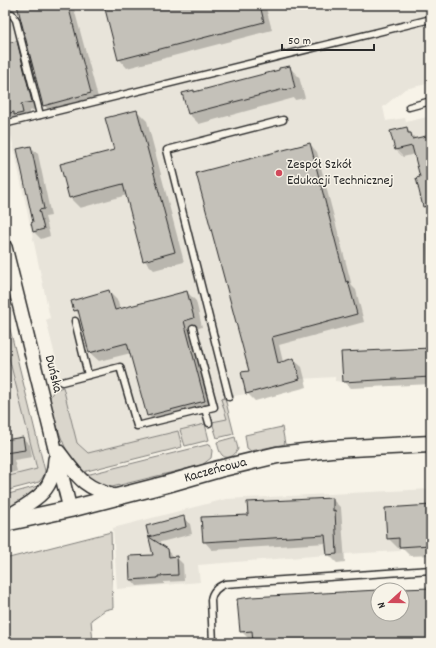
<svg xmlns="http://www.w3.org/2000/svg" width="436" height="648" viewBox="0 0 436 648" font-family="Dekko,sans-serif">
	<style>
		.built { fill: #e8e4da }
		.green { fill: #dad6cc; stroke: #82807c }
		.shadow { fill: #0003 }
		.building { fill: #c4c1b9; stroke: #2b2b2b }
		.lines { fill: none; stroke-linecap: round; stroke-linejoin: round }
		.service-casing { stroke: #2b2b2b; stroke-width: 9 }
		.minor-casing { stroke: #2b2b2b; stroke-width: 16 }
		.tertiary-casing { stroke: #2b2b2b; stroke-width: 19 }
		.service { stroke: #f7f3e8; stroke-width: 6 }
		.minor { stroke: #f7f3e8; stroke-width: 13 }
		.tertiary { stroke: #f7f3e8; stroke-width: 16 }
		.poi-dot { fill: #d1495b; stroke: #f7f3e8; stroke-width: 1.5 }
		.labels { text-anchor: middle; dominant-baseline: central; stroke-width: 3; stroke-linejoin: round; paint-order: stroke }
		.poi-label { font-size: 14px; fill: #2b2b2b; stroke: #f7f3e8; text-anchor: start }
		.street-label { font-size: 14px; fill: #2b2b2b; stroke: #f7f3e8 }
	</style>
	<rect width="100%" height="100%" fill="#f7f3e8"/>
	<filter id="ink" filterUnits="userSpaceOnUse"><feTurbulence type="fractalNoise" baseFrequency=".025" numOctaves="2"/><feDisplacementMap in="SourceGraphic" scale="8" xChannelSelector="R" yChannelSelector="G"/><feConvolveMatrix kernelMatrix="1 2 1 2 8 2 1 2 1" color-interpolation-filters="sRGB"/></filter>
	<g filter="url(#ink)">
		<!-- built -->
		<g class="built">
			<polygon points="5,5 431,5 431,83 405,89 383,107 386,121 405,118 406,122 431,116 431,224 427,226 431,226 431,377 343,382 335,381 335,377 300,379 246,394 222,398 227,419 88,453 77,443 46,320 50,318 5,107"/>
			<polygon points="5,342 37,469 5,477"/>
			<polygon points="431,489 431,545 399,547 400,551 327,555 198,565 200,582 117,589 113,528 226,499"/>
		</g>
		<!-- green -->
		<g class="green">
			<polygon points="5,309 45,471 43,477 39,482 5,491 5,477 37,469 5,342"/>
			<path d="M63,387L77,443L88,453L178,431L182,447L79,473C64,450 56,425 49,399L54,390Z"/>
			<polygon points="225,398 234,434 217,438 212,422 227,419 221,399"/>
			<polygon points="205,424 209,440 185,446 180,430"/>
			<polygon points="282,427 285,444 251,451 247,448 245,435"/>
			<path d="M235,437L238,449C236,454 228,461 222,455C219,452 218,446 217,442Z"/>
			<polygon points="210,444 212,451 211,458 202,465 112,487 103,487 82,476"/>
			<polygon points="45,484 40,491 5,511 5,495"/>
			<polygon points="111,532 113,608 105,610 91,620 93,643 5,643 5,559"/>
		</g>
		<!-- shadow -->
		<g class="shadow">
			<polygon points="17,5 73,5 99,101 52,114 44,105"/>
			<polygon points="104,5 263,5 266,8 272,30 127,68 119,59"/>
			<polygon points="16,42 24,50 39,109 29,111 30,121 23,122 15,121 7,113 5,101 5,44"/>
			<polygon points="289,67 299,77 305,98 295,100 294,98 199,124 189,114 184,94 194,91 195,93 281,71"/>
			<polygon points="137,111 147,121 184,262 154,270 144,260 127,195 80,208 70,198 61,165 115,151"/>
			<polygon points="406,128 416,139 431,136 431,213 424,206 421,178 415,154 403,157 395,149"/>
			<polygon points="310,144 317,152 352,286 356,290 364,322 279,345 283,362 294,360 302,367 307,387 255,401 247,393 250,371"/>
			<polygon points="31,147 38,154 51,216 45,217 50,236 41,239 34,232 32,223 34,223"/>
			<polygon points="425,227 431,227 431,274 427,271"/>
			<polygon points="109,292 118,301 120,309 187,292 196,301 202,327 193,330 213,410 157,424 148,415 131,353 99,361 89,352 81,316 75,310"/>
			<polygon points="431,349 431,384 351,388 344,381"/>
			<polygon points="23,438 30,445 32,457 14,460 17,471 5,475 5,442"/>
			<polygon points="332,499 341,508 345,562 337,563 328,554 327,543 212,550 204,541"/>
			<polygon points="431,506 431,555 410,556 402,548 398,548 388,538"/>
			<polygon points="183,517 190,524 192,534 157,543 168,550 175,558 177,558 183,564 184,581 164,582 164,584 137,586 131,579 155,555 148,527"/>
			<polygon points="431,589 431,643 254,643 254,641 251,641 241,631 378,591 378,614 402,614 402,590"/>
		</g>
		<!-- building -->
		<g class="building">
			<polygon points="17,5 68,5 91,93 43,106"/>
			<polygon points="104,5 260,5 264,22 118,60"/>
			<polygon points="17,41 32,102 21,104 23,113 14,115 14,112 6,114 5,106 5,43"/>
			<polygon points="290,66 295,88 284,90 284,89 188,114 182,93 194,90 194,92 279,70 279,68"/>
			<polygon points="137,110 175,252 143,261 123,184 69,198 60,164 114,150 105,118"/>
			<polygon points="407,127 408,133 411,133 412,139 431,135 431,205 423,207 416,178 420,177 412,146 395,150 390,131"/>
			<polygon points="310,143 346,282 348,281 357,314 272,337 278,363 294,358 300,379 246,394 241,372 249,371 196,173"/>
			<polygon points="31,146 44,209 39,210 44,229 33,232 31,223 33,222 17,149"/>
			<polygon points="109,290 115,310 187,291 194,318 184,321 205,401 147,416 127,343 89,353 78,310 74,311 71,301"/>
			<polygon points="431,348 431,377 343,382 341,352"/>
			<polygon points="23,437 25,450 5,453 5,440"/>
			<polygon points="333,498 333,511 335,510 337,554 327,555 325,535 203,542 201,517 248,515 247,502"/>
			<polygon points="431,505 431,545 399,547 399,538 387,539 385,508"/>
			<polygon points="184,516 186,527 149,537 168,549 169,557 177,556 178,575 158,576 158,578 130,580 129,556 153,555 146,526"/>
			<polygon points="431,588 431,643 253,643 252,631 240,632 237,599 251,597 378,590 378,614 402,614 402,589"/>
		</g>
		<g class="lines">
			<!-- service casing -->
			<g class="service-casing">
				<g id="service">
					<polyline points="5,15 12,14 16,20 40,115"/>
					<polyline points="409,107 431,101"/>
					<polyline points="8,123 431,19"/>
					<polyline points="75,321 88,375"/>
					<polyline points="62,382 120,367 137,426 214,407 193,328"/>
					<polyline points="229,397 167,150 283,120"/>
					<polyline points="205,409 209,423"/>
					<path d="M213,643L211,600C212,592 217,587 225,584L431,570"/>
				</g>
			</g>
			<!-- minor casing -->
			<g class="minor-casing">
				<g id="minor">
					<polyline points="5,247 70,509"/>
					<path d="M59,452C79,479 83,487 117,497"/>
					<path d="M5,518C31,502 54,494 55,459"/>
				</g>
			</g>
			<!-- tertiary casing -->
			<g class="tertiary-casing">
				<g id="tertiary">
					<path id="s1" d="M5,523L70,509L167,484L219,469L277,455L331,449L431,444"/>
				</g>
			</g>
			<!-- service -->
			<use href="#service" class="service"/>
			<!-- minor -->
			<use href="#minor" class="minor"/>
			<!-- tertiary -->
			<use href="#tertiary" class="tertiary"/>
		</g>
	</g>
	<!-- markers -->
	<circle class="poi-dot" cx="279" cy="173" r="4"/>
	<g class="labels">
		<!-- poi labels -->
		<g class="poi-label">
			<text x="287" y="165">Zespół Szkół<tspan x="287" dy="16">Edukacji Technicznej</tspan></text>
		</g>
		<!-- street labels -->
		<g class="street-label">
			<text transform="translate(53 374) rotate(76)">Duńska</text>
			<text stroke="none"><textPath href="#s1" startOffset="217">Kaczeńcowa</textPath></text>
		</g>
	</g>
	<!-- margin -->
	<rect width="436" height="648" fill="none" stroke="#f7f3e8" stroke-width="20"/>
	<rect x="10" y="10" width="416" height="628" fill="none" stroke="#2b2b2b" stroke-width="1.5" filter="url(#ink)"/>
	<!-- north arrow -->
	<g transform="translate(390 602) rotate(249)"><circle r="19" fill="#f7f3e8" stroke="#a5a39c"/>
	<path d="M0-3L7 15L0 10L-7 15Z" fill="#d1495b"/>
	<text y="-6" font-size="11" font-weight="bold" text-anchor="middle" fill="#2b2b2b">N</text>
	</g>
	<!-- scale -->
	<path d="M282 44v6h92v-6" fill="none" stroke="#2b2b2b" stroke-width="2"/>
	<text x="288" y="44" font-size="12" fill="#2b2b2b" stroke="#f7f3e8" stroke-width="3" paint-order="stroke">50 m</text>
</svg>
